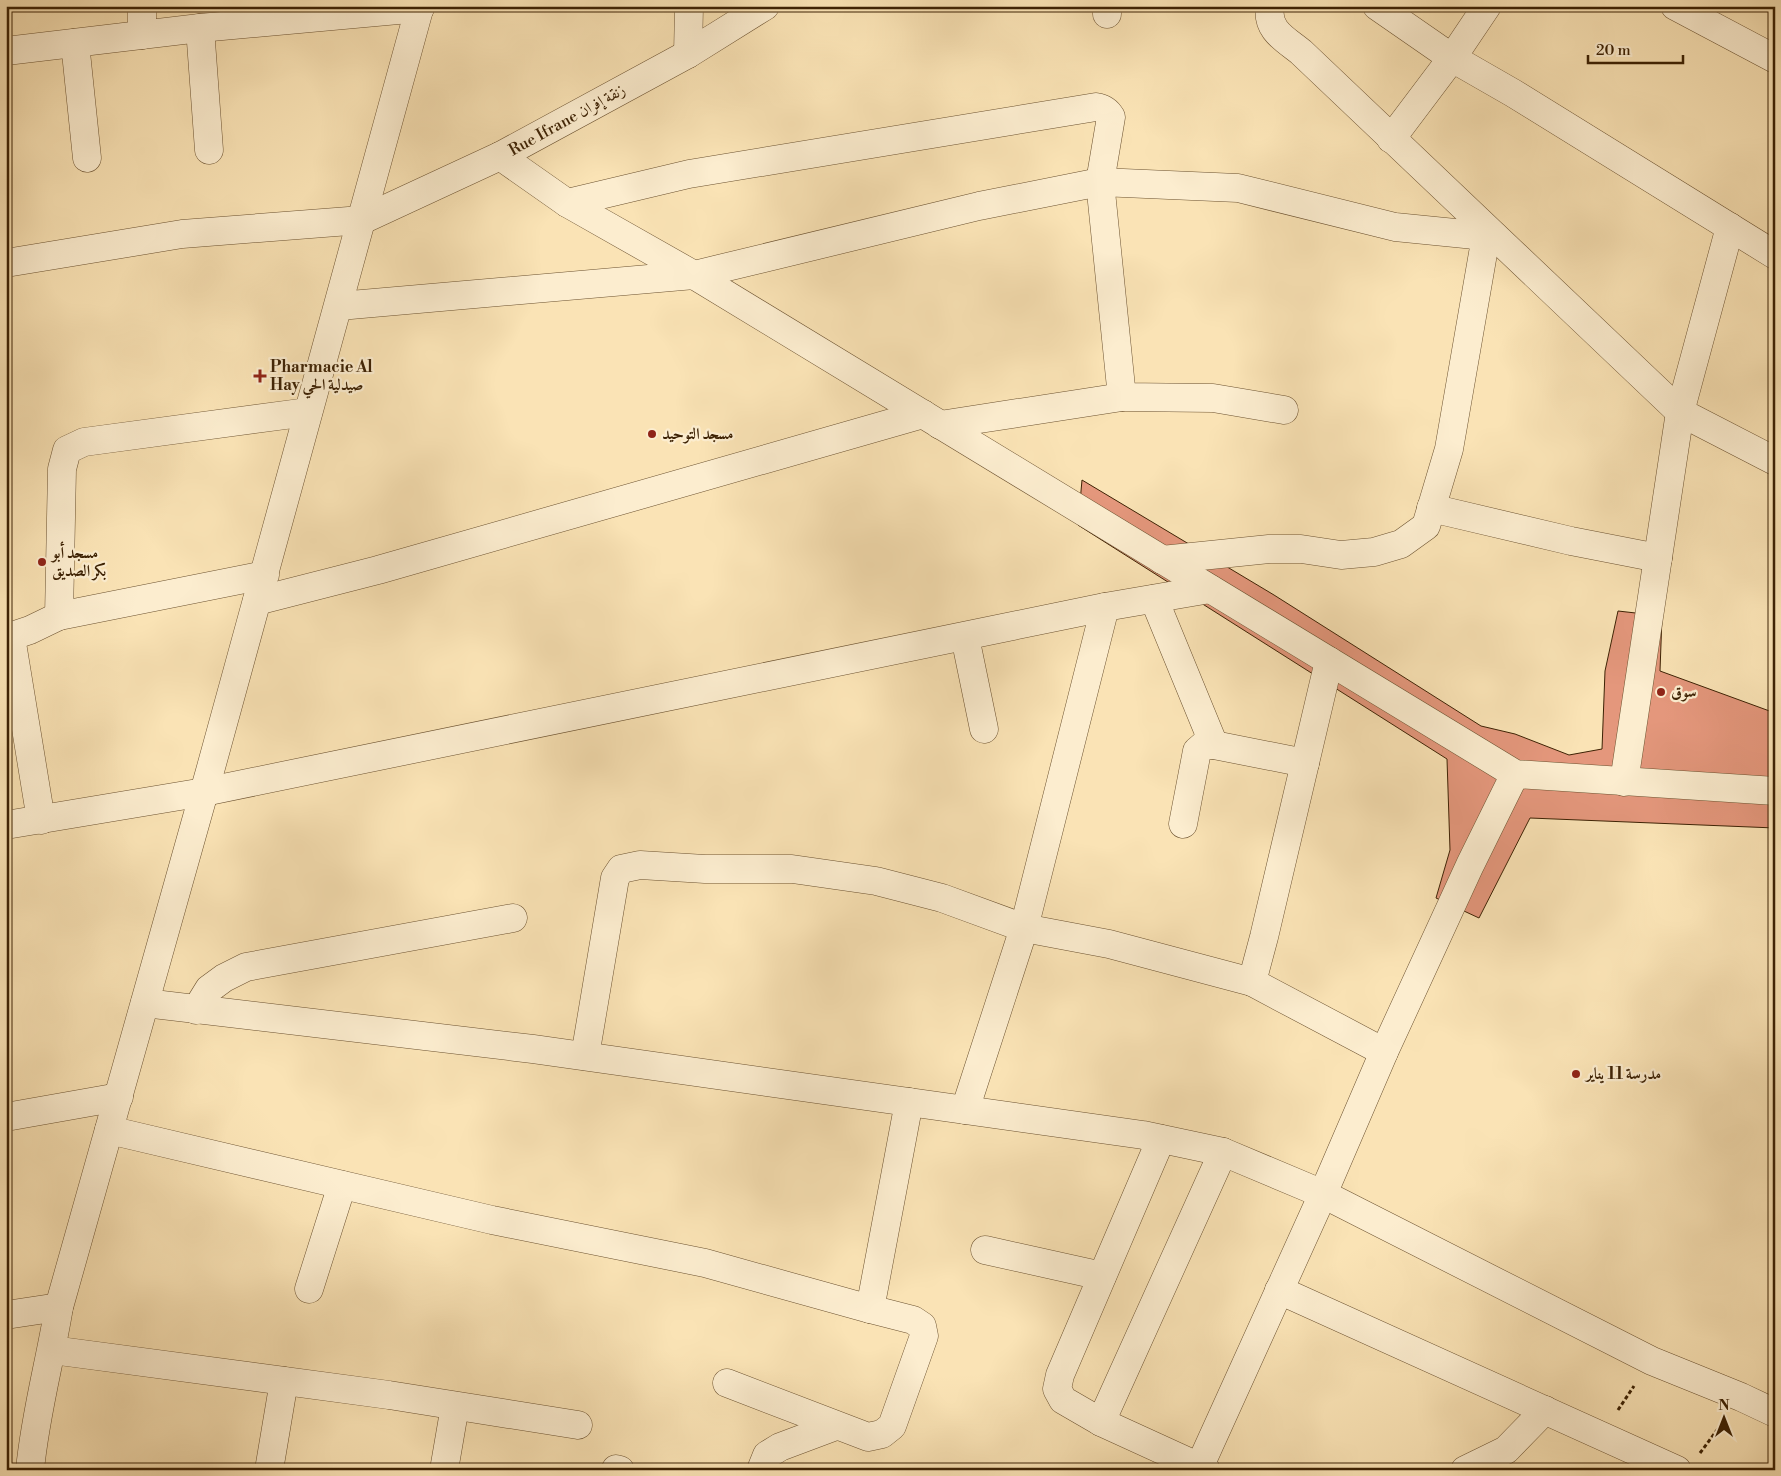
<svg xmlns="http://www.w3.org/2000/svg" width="1781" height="1476" viewBox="0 0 1781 1476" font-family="'Libre Bodoni',Amiri,serif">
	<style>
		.building { fill: #e4977c; stroke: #3d2204 }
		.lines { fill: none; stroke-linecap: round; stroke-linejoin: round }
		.minor-casing { stroke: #6c5230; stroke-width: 29 }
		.path { stroke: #3d2204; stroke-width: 3; stroke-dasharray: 4 2.5; stroke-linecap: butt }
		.minor { stroke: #fcedcf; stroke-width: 28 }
		.poi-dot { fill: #8f2418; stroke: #fcedcf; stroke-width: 2 }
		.labels { text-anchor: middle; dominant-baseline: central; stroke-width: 4.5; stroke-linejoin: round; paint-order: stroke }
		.street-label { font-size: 16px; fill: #3d2204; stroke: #fcedcf }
		.poi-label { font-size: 16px; font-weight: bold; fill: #3d2204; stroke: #fcedcf; text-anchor: start }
	</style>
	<rect width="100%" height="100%" fill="#fae3b5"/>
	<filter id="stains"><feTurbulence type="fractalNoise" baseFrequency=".004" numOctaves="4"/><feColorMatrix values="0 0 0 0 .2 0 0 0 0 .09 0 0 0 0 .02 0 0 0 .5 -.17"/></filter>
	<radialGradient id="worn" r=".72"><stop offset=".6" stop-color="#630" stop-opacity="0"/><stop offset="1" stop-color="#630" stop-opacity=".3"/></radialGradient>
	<!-- building -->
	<polygon class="building" points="1082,480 1274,595 1481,726 1515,734 1569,755 1602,749 1605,671 1618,611 1662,616 1660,671 1775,713 1775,828 1530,818 1479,918 1436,898 1450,850 1447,759 1078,525"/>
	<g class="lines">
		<!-- minor casing -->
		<g class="minor-casing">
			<g id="minor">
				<path d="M1270,6C1266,30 1285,39 1301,52L1680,412L1775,461"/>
				<polyline points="1377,6 1452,58 1391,139"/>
				<polyline points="1487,6 1452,58 1513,93 1775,255"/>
				<polyline points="1675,6 1775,59"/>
				<polyline points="1107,14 1107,6"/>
				<polyline points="200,28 209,150"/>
				<polyline points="142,35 142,6"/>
				<polyline points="75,43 87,158"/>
				<polyline points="6,51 200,28 420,8"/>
				<polyline points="688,54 689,6"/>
				<polyline points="500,156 567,203 694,275 1515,774 1775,791"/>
				<path d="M567,203L689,174L1096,107C1103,108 1107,110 1111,117L1100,182L1122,397L1213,398L1284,410"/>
				<polyline points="6,263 182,234 362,220 500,156 688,54 765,6"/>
				<polyline points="339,306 694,275 979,206 1100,182 1238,188 1395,227 1495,237"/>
				<polyline points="940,425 1122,397"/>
				<polyline points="1431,508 1571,541 1658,558"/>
				<polyline points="1162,560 1269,549 1301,549 1341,555 1374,552 1401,544 1426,526 1449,449 1486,236"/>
				<polyline points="265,575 59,616 62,469 67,450 84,442 308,412"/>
				<polyline points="1154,599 1214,745"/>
				<polyline points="257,601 378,570 923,414"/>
				<polyline points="11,637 41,820"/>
				<polyline points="965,637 984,729"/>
				<polyline points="6,638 30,630 59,616"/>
				<polyline points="1329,661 1264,937 1252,982 1384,1052"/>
				<polyline points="1624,782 1680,412 1730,227"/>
				<polyline points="1183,824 1197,751 1204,745 1214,745 1305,763"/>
				<polyline points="6,825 204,792 1105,607 1210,589"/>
				<polyline points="145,1003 533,1049 1143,1135 1223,1152 1323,1194 1652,1361 1741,1397 1775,1413"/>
				<polyline points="196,1010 209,989 224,978 246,967 513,918"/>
				<polyline points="585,1056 615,878 621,869 640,865 705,869 792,869 876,881 942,898 1024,928 1109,944 1252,982"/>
				<polyline points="965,1110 1024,928 1105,607"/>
				<polyline points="6,1117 119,1097"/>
				<polyline points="109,1130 492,1220 705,1263 870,1309"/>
				<polyline points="1161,1139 1060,1375 1057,1389 1063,1400 1101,1422 1223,1152"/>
				<polyline points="985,1250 1102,1276"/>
				<polyline points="309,1289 342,1185"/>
				<polyline points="1279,1290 1677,1470"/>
				<polyline points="6,1315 59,1307"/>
				<polyline points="52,1350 389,1395 578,1425"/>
				<polyline points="727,1383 868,1437 882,1434 892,1426 924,1336 922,1326 913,1320 870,1309 909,1102"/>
				<polyline points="1101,1422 1206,1470"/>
				<polyline points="616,1469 620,1470"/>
				<path d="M30,1470C35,1415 50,1362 59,1307L210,771L420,6"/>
				<polyline points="269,1470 284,1381"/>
				<polyline points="444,1470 455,1406"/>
				<polyline points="761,1470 767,1455 780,1447 836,1426"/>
				<polyline points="1198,1470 1323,1194 1384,1052 1470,865 1515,774"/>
				<polyline points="1465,1470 1506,1450 1545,1410"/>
			</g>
		</g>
		<!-- path -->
		<g class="path">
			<polyline points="1618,1410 1634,1386"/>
			<polyline points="1700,1453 1723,1422"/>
		</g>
		<!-- minor -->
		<use href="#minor" class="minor"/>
	</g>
	<!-- markers -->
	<g class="poi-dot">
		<path d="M257.5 368.5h5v5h5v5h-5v5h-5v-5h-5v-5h5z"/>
		<circle cx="652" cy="434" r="5"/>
		<circle cx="42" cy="562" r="5"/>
		<circle cx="1661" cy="692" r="5"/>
		<circle cx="1576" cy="1074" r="5"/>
	</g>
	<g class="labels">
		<!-- street labels -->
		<g class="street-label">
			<text transform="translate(567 120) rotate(-29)">Rue Ifrane زنقة إفران</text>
		</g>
		<!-- poi labels -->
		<g class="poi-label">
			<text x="270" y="367">Pharmacie Al<tspan x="270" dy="18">Hay صيدلية الحي</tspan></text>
			<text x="662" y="434">مسجد التوحيد</text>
			<text x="52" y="553">مسجد أبو<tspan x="52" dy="18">بكر الصديق</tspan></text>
			<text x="1671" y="692">سوق</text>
			<text x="1586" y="1074">مدرسة 11 يناير</text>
		</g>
	</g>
	<!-- margin -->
	<rect width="1781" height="1476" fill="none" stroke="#fae3b5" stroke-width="25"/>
	<rect x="8" y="8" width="1766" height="1461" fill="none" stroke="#3d2204" stroke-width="2.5"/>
	<rect x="12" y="12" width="1756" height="1451" fill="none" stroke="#3d2204"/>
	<!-- north arrow -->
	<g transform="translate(1724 1418)" stroke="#fcedcf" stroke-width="4" paint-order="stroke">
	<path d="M0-4L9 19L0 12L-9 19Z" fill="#3d2204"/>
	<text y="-8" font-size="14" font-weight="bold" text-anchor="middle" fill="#3d2204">N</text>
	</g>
	<!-- scale -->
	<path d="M1588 55v8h95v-8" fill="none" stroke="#3d2204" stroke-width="2.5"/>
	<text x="1596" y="55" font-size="15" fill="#3d2204" stroke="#fcedcf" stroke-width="4" paint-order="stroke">20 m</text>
	<rect width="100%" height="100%" filter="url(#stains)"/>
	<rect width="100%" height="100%" fill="url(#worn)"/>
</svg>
